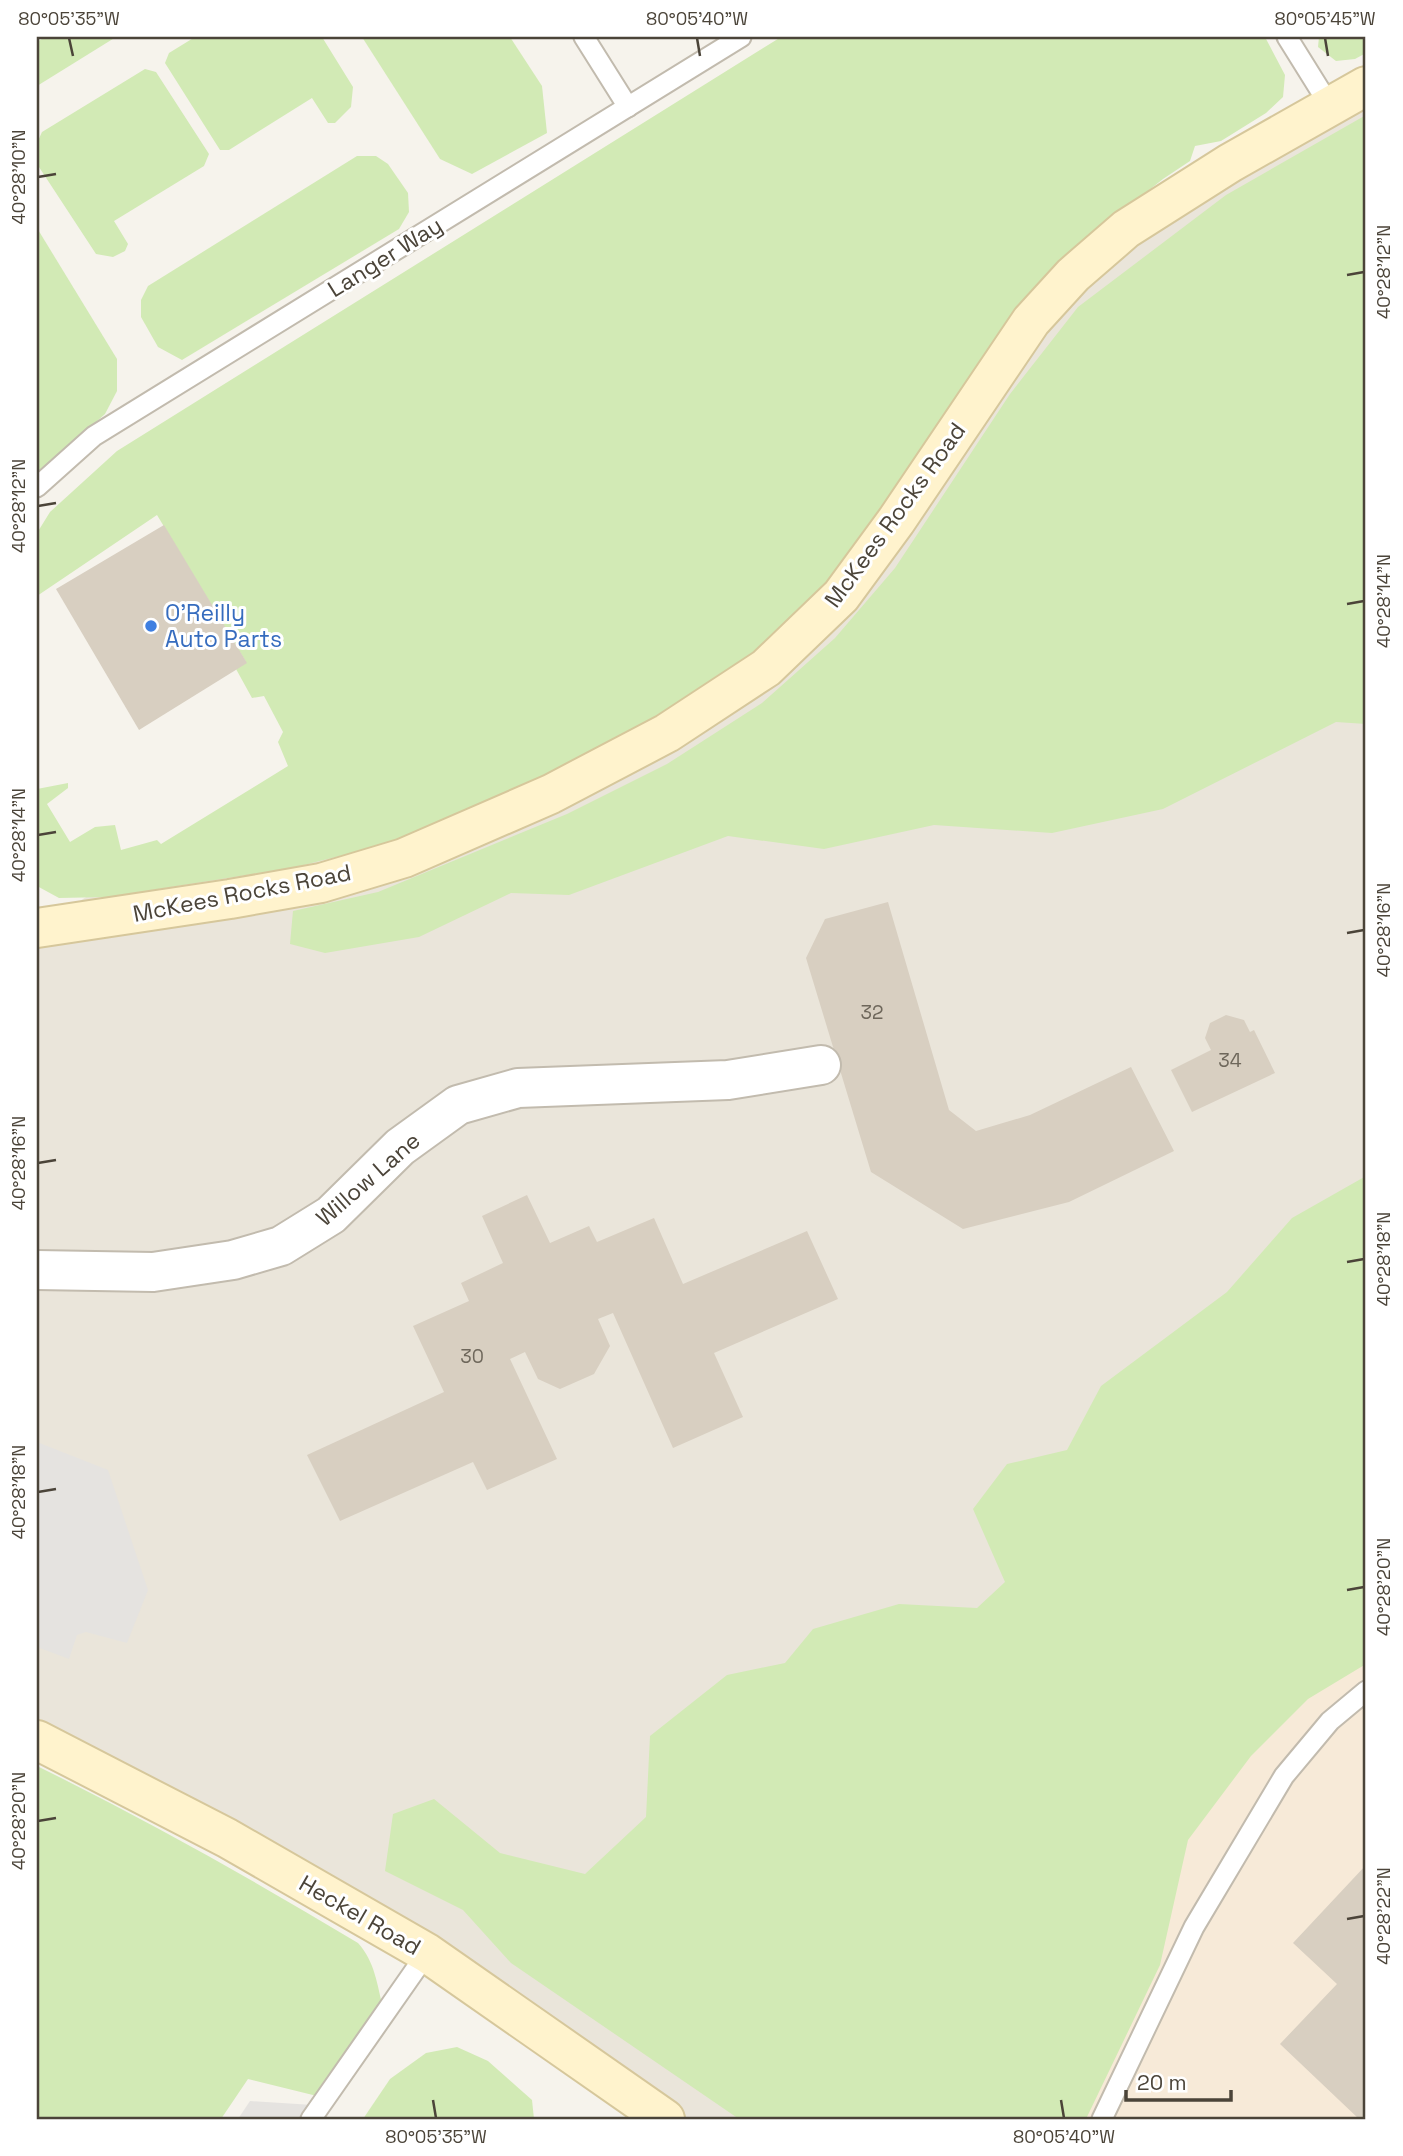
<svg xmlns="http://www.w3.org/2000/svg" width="1403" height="2156" viewBox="0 0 1403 2156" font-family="'Space Grotesk',sans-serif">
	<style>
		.residential { fill: #eae5da }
		.commercial { fill: #f7ead8 }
		.green { fill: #d2eab5 }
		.parking { fill: #e5e3e0 }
		.building { fill: #d8cfc1 }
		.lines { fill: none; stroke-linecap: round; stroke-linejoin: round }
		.lane-casing { stroke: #c2bbae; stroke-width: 23 }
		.street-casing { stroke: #c2bbae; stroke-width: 42 }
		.secondary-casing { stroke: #d6c79b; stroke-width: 42 }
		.lane { stroke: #fff; stroke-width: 19 }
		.street { stroke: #fff; stroke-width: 38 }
		.secondary { stroke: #fff3cd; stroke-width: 38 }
		.ticks { fill: none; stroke: #4b4439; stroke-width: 2.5 }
		.shop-dot { fill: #3f7fe0; stroke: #fff; stroke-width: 2.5 }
		.labels { text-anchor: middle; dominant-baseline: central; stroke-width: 6; stroke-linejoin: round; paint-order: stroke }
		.number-label { font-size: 19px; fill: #6e675b }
		.street-label { font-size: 23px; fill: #4b4439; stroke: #fff }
		.shop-label { font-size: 23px; fill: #366cbe; stroke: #fff; text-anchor: start }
		.neatline { fill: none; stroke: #4b4439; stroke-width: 2.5 }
		.ticks-label { font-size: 18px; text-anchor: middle; fill: #4b4439 }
	</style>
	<rect width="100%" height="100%" fill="#f6f3ec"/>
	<!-- residential -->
	<polygon class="residential" points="1366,86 1366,1576 983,2119 665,2119 37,1740 37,928 1073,275"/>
	<!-- commercial -->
	<polygon class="commercial" points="1366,1576 1366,2119 983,2119"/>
	<!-- green -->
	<g class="green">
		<polygon points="45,37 116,37 37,86 37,42"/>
		<polygon points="195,37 322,37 353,87 351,107 335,123 328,123 312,98 229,150 220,150 165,63 169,53"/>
		<polygon points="362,37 510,37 542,86 547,133 472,174 440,159"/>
		<polygon points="781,37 1265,37 1285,75 1283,97 1266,113 1221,141 1195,146 1190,161 1163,179 1090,237 994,341 912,469 829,585 761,648 652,725 465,812 379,846 296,867 108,897 59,898 37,886 37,789 68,783 68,788 47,804 70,842 95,827 115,825 121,850 157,840 161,844 288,766 278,742 283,732 264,696 252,698 236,669 246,662 157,515 37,596 37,533 50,512 117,451"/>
		<polygon points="1319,37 1366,37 1366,53 1355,59 1336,61 1318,47"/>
		<polygon points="145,69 156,72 209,154 204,166 114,221 128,244 125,251 113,257 96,254 37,164 37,143 42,132"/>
		<polygon points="1366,115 1366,724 1336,722 1163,809 1052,833 934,825 824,849 728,836 569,895 511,893 419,937 325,953 290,944 293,911 378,892 567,814 667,764 762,703 835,638 895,568 1010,394 1078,307 1226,195"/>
		<polygon points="357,156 376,156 388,164 408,193 409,212 399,229 182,360 158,347 141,317 141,300 148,286"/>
		<polygon points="37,228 117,359 117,391 105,414 37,475"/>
		<polygon points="1366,1176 1366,1664 1308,1699 1251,1756 1188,1840 1160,1965 1086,2119 739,2119 511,1963 463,1910 385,1871 393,1814 434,1799 500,1853 585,1874 646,1817 650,1736 727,1675 785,1663 813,1629 899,1604 977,1608 1005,1582 973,1509 1007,1464 1067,1450 1101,1386 1227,1292 1292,1218"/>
		<path d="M37,1766C147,1820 253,1880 358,1943C375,1962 377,1984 383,2008L321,2097L248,2079L221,2119H37Z"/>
		<polygon points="457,2047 488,2061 532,2100 534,2119 363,2119 390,2079 426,2053"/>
	</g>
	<!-- parking -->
	<g class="parking">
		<polygon points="37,1442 108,1470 148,1590 127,1643 86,1632 77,1635 69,1659 37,1647"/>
		<polygon points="250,2101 313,2105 303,2119 238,2119"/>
	</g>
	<!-- building -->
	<g class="building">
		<polygon points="164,525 247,663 139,730 56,589"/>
		<polygon points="888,902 949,1110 976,1131 1030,1115 1131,1067 1174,1151 1069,1202 963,1229 871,1172 806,958 825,919"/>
		<polygon points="1226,1015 1244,1020 1250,1032 1254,1030 1275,1073 1192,1112 1171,1070 1211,1050 1205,1038 1210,1023"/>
		<polygon points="527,1195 550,1243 589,1226 597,1242 654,1218 683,1284 807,1231 838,1299 714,1353 743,1417 673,1448 613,1313 598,1319 610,1346 594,1374 560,1389 538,1379 525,1352 510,1359 557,1459 487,1490 473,1462 340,1521 307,1455 444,1392 413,1326 469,1301 461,1283 503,1263 482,1216"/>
		<polygon points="1366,1865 1366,2119 1359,2119 1280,2044 1337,1984 1293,1943"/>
	</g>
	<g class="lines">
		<!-- lane casing -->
		<g class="lane-casing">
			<g id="lane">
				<polyline points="584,37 628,107"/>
				<polyline points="1287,37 1330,106"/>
				<polyline points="37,487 94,436 741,37"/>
				<polyline points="311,2119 427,1953"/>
				<polyline points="1102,2119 1194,1927 1284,1776 1330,1721 1366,1691"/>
			</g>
		</g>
		<!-- street casing -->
		<g class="street-casing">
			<polyline id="street" points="37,1270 153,1272 233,1260 281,1246 331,1215 400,1147 458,1105 518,1088 728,1080 821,1065"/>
		</g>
		<!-- secondary casing -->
		<g class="secondary-casing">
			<g id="secondary">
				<polyline points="37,928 230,899 321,883 404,858 551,794 667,733 766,668 841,596 896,521 1031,321 1073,275 1126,229 1230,163 1366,86"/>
				<polyline points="37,1740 227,1838 427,1953 665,2119"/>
			</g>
		</g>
		<!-- lane -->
		<use href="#lane" class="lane"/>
		<!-- street -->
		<use href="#street" class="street"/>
		<!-- secondary -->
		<use href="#secondary" class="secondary"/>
	</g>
	<!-- ticks -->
	<path class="ticks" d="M69,38L73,56M697,38L700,56M1325,38L1328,56M38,177L56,174M1347,275L1364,272M38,506L56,503M1347,604L1364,601M38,835L56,832M1347,933L1364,930M38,1163L56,1160M1347,1262L1364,1259M38,1492L56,1489M1347,1590L1364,1587M38,1821L56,1818M1347,1919L1364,1916M433,2100L436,2118M1061,2100L1064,2118"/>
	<!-- markers -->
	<circle class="shop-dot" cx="151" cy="626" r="7"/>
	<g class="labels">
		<!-- number labels -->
		<g class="number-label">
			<text x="872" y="1012">32</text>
			<text x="1230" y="1060">34</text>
			<text x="472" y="1356">30</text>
		</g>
		<!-- street labels -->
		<g class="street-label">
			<text transform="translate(385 257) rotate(-32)">Langer Way</text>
			<text transform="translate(895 515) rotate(-54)">McKees Rocks Road</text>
			<text transform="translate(242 893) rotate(-11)">McKees Rocks Road</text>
			<text transform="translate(368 1179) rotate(-41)">Willow Lane</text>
			<text transform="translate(360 1915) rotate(30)">Heckel Road</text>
		</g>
		<!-- shop labels -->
		<g class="shop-label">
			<text x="165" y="613">O'Reilly<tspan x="165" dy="26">Auto Parts</tspan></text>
		</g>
	</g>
	<!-- border -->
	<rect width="1403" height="2156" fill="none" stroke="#ffffff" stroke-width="77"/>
	<!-- scale -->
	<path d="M1126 2090v10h105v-10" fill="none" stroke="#4b4439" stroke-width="3.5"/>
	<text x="1137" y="2090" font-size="21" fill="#4b4439" stroke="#ffffff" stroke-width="5" paint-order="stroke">20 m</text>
	<rect x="38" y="38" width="1326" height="2080" class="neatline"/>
	<g class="ticks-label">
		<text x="69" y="25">80°05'35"W</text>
		<text x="697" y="25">80°05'40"W</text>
		<text x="1325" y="25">80°05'45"W</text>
		<text transform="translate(19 177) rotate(-90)" y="6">40°28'10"N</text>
		<text transform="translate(1384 272) rotate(-90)" y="6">40°28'12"N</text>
		<text transform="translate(19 506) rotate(-90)" y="6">40°28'12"N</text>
		<text transform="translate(1384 601) rotate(-90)" y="6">40°28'14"N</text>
		<text transform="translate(19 835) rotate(-90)" y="6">40°28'14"N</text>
		<text transform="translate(1384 930) rotate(-90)" y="6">40°28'16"N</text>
		<text transform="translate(19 1163) rotate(-90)" y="6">40°28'16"N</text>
		<text transform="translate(1384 1259) rotate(-90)" y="6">40°28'18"N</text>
		<text transform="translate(19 1492) rotate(-90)" y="6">40°28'18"N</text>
		<text transform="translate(1384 1587) rotate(-90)" y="6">40°28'20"N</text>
		<text transform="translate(19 1821) rotate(-90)" y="6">40°28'20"N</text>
		<text transform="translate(1384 1916) rotate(-90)" y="6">40°28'22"N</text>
		<text x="436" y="2143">80°05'35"W</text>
		<text x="1064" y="2143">80°05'40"W</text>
	</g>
</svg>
